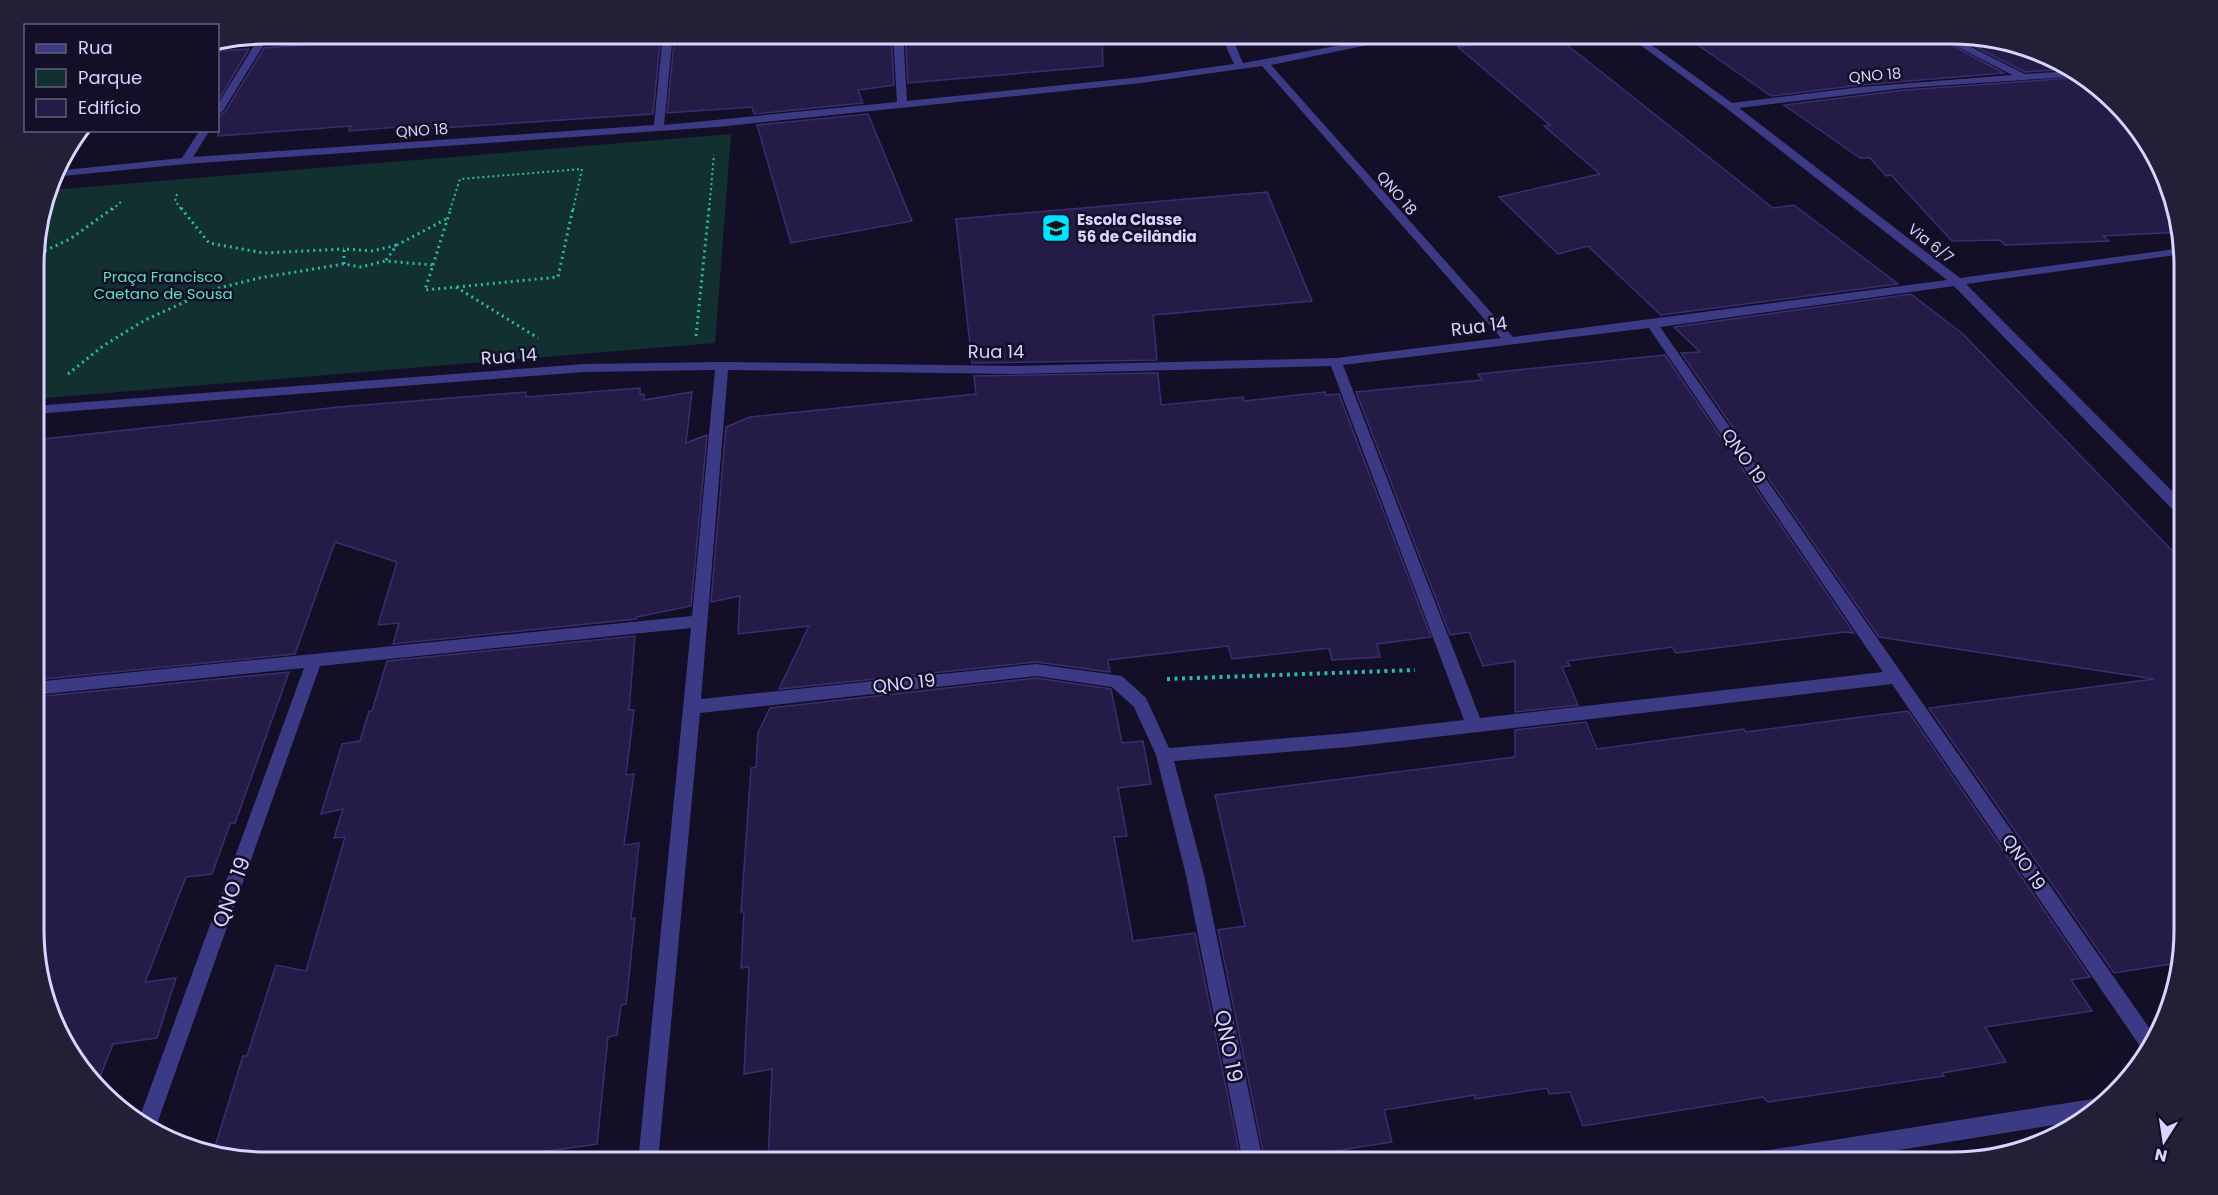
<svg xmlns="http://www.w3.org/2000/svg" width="2218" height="1195" viewBox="0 0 2218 1195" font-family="Poppins,sans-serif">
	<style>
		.green { fill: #12302f }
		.building { fill: #241b47; stroke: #3b2d73; stroke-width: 1.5 }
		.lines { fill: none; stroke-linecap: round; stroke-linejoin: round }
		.path-far2 { stroke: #2fb8b0; stroke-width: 2; stroke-dasharray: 2 3; stroke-linecap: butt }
		.path-far1 { stroke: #2fb8b0; stroke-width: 3; stroke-dasharray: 2 4; stroke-linecap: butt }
		.path { stroke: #2fb8b0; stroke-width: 4; stroke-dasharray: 3 4.5; stroke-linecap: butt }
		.minor { fill: #3d3a85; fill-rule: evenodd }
		.labels { text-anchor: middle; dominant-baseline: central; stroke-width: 5; stroke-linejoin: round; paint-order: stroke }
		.far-street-label { font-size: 15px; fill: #d9d4ff; stroke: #130f26 }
		.far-poi-label { font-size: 15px; font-weight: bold; fill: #d9d4ff; stroke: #130f26; text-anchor: start }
		.far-park-label { font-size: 15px; fill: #5fe0c0; stroke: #130f26 }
		.street-label { font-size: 18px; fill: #d9d4ff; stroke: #130f26 }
		.near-street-label { font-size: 21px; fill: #d9d4ff; stroke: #130f26 }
		.rim { fill: none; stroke: #d9d4ff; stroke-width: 3 }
	</style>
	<rect width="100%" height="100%" fill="#130f26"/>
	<!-- green -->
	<polygon class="green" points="731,134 715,343 34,399 34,250 50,190"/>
	<!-- building -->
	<g class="building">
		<polygon points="467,33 661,33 653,114 396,131 398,127 349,131 351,126 218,136 218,116 225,112 264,48"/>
		<polygon points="675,33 891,33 894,85 858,90 863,103 754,114 752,107 667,113"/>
		<polygon points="905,33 1102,33 1103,66 908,83"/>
		<polygon points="1468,33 1552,33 1773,208 1794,205 1898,284 1661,315 1588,246 1558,254 1499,197 1600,174 1544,126 1550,125 1458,47 1480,43"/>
		<polygon points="1681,33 1929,33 2004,73 1861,85 1771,96"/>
		<polygon points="1948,33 2056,57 2074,69 2025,72"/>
		<polygon points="249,49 218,101 218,51"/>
		<polygon points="2086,77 2106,91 2146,136 2182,232 2103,236 2109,241 2005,245 2000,240 1952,241 1891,175 1886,176 1870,158 1860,158 1784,105 1905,90"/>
		<polygon points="868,114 912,221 791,243 757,125"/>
		<polygon points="1267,192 1312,301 1153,315 1157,360 972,363 956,219"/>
		<polygon points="1911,294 1963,334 2184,563 2185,930 2177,963 2114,973 1929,708 2154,679 1879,637 1681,353 1700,352 1674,327"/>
		<polygon points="1665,355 1854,633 1845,632 1676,653 1672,647 1567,661 1570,666 1562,667 1578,705 1515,712 1515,661 1483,666 1469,632 1450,635 1356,392 1482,380 1478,374"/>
		<polygon points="1158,373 1161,405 1243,397 1244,401 1325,392 1326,395 1339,394 1431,637 1377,644 1380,657 1332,660 1329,648 1232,659 1228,646 1108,660 1110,672 1036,662 779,689 809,626 738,634 740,596 711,602 726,427 750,417 976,394 974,376"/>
		<polygon points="640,388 640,395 644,394 644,400 692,392 686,443 707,435 691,606 637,617 636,619 393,644 399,623 378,625 397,562 335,542 295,654 34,680 34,440 339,407 526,392 526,397"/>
		<polygon points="635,636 629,710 634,710 626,775 634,774 624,845 639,843 631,919 635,918 626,1004 621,1005 617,1035 608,1037 597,1144 506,1157 505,1162 265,1162 214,1150 243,1056 247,1056 276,965 306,971 345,837 334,838 343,809 321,814 342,744 360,741 369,711 372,711 387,661"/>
		<polygon points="289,672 235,823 230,824 212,874 186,877 145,982 176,978 157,1038 113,1044 97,1084 81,1071 51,1018 35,961 34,697"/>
		<polygon points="1036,678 1111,689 1122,743 1143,741 1151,784 1118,788 1127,836 1114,837 1133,941 1195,933 1241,1162 768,1162 772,1069 744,1074 749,967 741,968 744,912 741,912 751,768 756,767 758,733 770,708"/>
		<polygon points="1908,711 2090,977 2071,980 2092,1011 1985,1027 2006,1062 1942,1073 1944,1076 1768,1102 1763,1097 1583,1126 1570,1092 1549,1094 1547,1088 1475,1099 1475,1095 1384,1110 1392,1142 1265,1162 1218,930 1245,926 1215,795 1515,757 1515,730 1586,722 1597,749 1744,729 1746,732"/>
	</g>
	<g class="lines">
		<!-- path-far2 -->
		<g class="path-far2">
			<polyline points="177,194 175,201 182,210"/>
			<polyline points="112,210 123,200"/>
			<polyline points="450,210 460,179 582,169 573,210"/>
			<polyline points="709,210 714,155"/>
		</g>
		<!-- path-far1 -->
		<g class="path-far1">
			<polyline points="181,208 209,243 264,253 344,249"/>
			<polyline points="34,256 70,239 113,208"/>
			<polyline points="386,260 397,245 448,218"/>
			<polyline points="344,264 344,249 373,251 397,245"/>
			<polyline points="433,265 451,208"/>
			<polyline points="457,287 558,277 573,208"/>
			<polyline points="696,336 709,208"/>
			<polyline points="68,374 103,346 145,320 211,290 259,278 344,264 361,267 385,261 433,265 425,290 456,287 538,338"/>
		</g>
		<!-- path -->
		<polyline class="path" points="1167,679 1415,670"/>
		<!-- minor -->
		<g class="minor">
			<polygon points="271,33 269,35 343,33 338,36 266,41 223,111 218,114 218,104 261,34"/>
			<path d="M663,33H673L664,125L897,102L893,33H903L907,101L1141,77L1234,64L1220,33H1230L1243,63L1407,33H1426L1271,65L1513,337L1947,280L1726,108L1624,33H1635L1732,103L1861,87L2012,75L1931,33H1943L2025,74L2077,71L2084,76L1905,88L1739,108L1960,278L2183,248V254L1966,284L2184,503V517L2179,516L1954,286L1660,327L2157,1039L2146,1055L1892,684L1349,747L1174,761L1204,875L1263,1162H1243L1186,875L1156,755L1134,707L1112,687L1036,676L700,713L658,1162H638L691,628L320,666L154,1132L139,1119L304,668L34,695V682L692,616L715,370L585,372L34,414V406L585,364L722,362L1015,366L1336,358L1501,338L1262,66L1141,83L717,127L186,164L53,177L55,171L182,158L200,130H210L193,157L654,125ZM1649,328L1883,672L1480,718L1343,365ZM1331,366L1464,720L1349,733L1169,748L1146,698L1122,676L1036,664L701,699L728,370L1015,374Z"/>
			<polygon points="2099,1098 2106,1101 2085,1120 1825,1162 1747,1162 1750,1155 1757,1152"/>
		</g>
	</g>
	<!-- icons -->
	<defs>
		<g id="school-square" transform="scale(1.5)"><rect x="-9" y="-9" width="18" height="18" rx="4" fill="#00e5ff" stroke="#130f26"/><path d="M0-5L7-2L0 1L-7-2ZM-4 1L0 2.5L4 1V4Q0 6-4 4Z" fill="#111"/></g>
	</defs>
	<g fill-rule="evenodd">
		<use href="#school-square" x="1056" y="228"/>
	</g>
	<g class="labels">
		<!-- far-street labels -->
		<g class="far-street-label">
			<text transform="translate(1875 75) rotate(-5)">QNO 18</text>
			<text transform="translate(422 130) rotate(-4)">QNO 18</text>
			<text transform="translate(1397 193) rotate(49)">QNO 18</text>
			<text transform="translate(1931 243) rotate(38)">Via 6/7</text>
		</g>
		<!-- far-poi labels -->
		<g class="far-poi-label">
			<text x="1077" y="219">Escola Classe<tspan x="1077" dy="17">56 de Ceilândia</tspan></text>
		</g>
		<!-- far-park labels -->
		<g class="far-park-label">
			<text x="163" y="276">Praça Francisco<tspan x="163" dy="17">Caetano de Sousa</tspan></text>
		</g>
		<!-- street labels -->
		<g class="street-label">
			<text transform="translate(1479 326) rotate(-7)">Rua 14</text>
			<text x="996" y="351">Rua 14</text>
			<text transform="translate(509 356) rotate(-4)">Rua 14</text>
			<text transform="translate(1744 456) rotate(55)">QNO 19</text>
			<text transform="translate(904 683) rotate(-6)">QNO 19</text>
			<text transform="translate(2024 862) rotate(56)">QNO 19</text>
		</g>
		<!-- near-street labels -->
		<g class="near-street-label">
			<text transform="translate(231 892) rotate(-70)">QNO 19</text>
			<text transform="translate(1229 1046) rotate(79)">QNO 19</text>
		</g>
	</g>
	<!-- crop -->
	<path d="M0 0H2218V1195H0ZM266 44H1952A222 222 0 0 1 2174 266V930A222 222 0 0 1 1952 1152H266A222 222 0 0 1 44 930V266A222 222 0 0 1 266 44Z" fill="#231f37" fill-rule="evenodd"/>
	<path class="rim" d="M266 44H1952A222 222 0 0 1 2174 266V930A222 222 0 0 1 1952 1152H266A222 222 0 0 1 44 930V266A222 222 0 0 1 266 44Z"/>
	<!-- legend -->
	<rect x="24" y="24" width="195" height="108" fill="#130f26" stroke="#625e7d" stroke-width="1.5"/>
	<rect x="36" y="44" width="30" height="9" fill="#3d3a85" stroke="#625e7d" stroke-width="1.5"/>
	<text x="78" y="54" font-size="18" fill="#d9d4ff">Rua</text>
	<rect x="36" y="69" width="30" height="18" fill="#12302f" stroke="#625e7d" stroke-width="1.5"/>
	<text x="78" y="84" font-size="18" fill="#d9d4ff">Parque</text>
	<rect x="36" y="99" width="30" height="18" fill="#241b47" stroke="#625e7d" stroke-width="1.5"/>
	<text x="78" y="114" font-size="18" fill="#d9d4ff">Edifício</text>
	<!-- north arrow -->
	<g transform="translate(2164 1141) rotate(192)" stroke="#130f26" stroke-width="4.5" paint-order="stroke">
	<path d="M0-4.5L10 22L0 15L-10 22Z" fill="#d9d4ff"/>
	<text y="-9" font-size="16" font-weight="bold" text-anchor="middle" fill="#d9d4ff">N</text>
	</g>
</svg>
